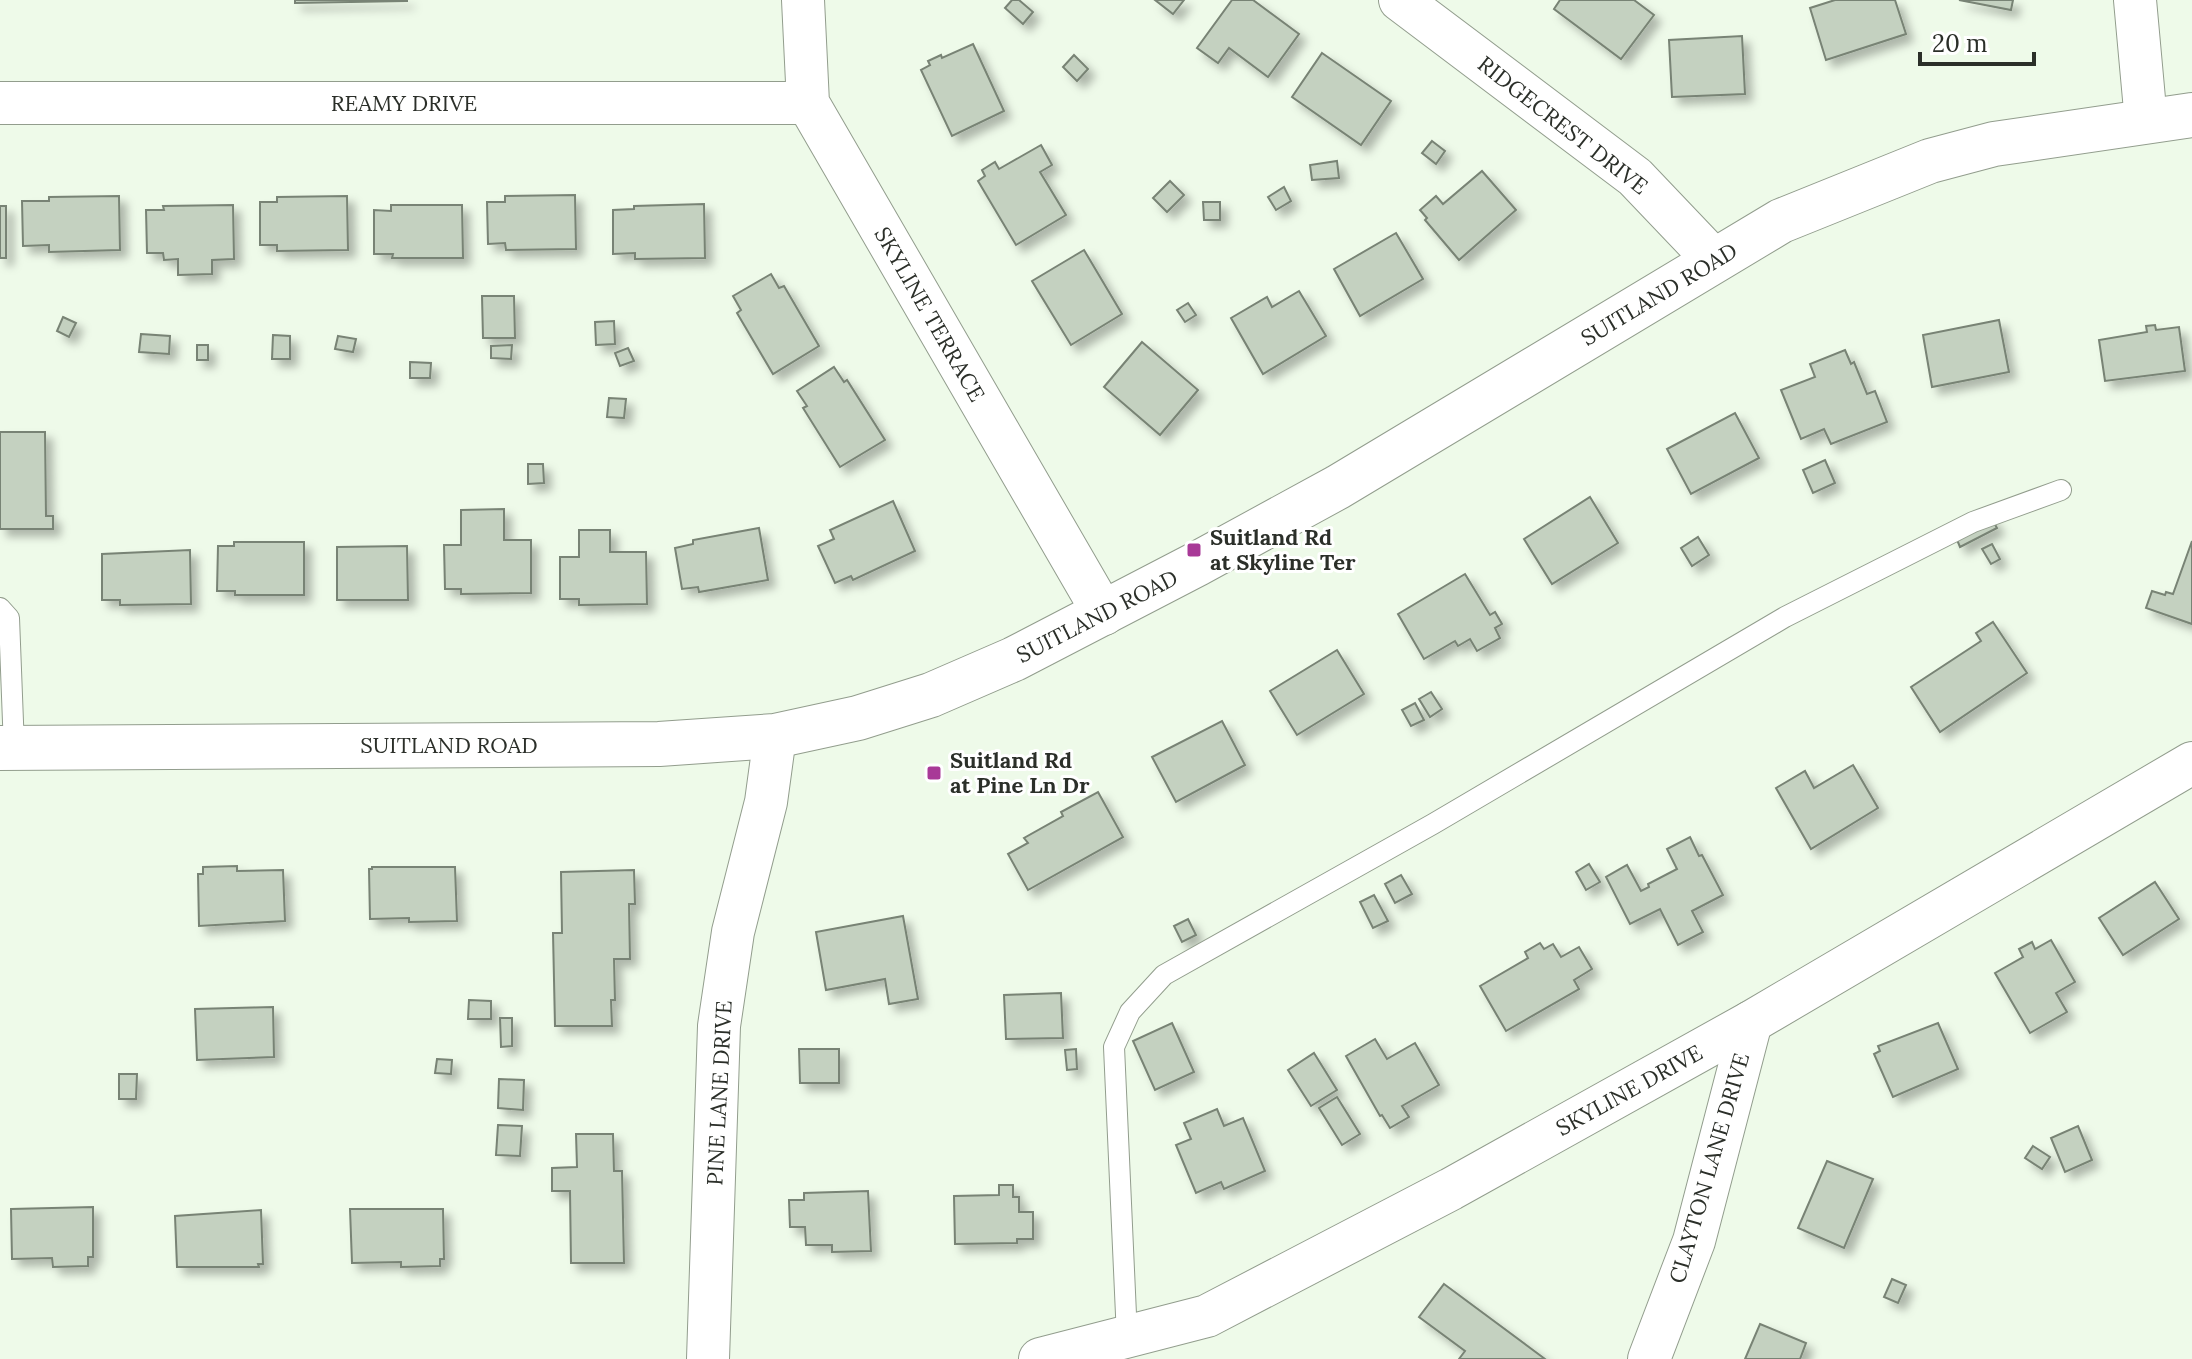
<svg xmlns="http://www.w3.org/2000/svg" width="2192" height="1359" viewBox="0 0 2192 1359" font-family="Lora,serif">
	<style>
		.building { fill: #c4d1c0; stroke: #788374; stroke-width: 2; filter: url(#shadow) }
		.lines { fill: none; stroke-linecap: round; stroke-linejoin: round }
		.lane-casing { stroke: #929d8d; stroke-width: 22 }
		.street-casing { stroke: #929d8d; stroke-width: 44 }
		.secondary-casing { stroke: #929d8d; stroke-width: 46 }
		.lane { stroke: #fff; stroke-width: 20 }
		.street { stroke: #fff; stroke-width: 42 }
		.secondary { stroke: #fff; stroke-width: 44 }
		.poi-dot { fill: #a83997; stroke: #fff; stroke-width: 3 }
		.labels { text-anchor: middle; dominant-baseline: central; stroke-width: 6; stroke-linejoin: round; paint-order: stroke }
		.street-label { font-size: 22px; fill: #2b2f29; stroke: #fff }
		.poi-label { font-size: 22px; font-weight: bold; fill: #2b2f29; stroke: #fff; text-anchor: start }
	</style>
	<defs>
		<filter id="shadow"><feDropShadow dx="7" dy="7" stdDeviation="4" flood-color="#0004"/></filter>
	</defs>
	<rect width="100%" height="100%" fill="#eefae9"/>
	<!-- building -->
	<g class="building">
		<polygon points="295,0 407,0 407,1 295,3"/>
		<polygon points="1012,0 1019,0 1033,12 1023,24 1005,8"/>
		<polygon points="1155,0 1184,0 1173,14"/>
		<polygon points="1232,0 1253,0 1299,34 1268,77 1229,48 1218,63 1197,48"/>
		<polygon points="1560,0 1634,0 1654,15 1621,59 1554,9"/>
		<polygon points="1835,0 1895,0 1906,34 1826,60 1810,8"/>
		<polygon points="1959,0 2013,0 2011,10"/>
		<polygon points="1742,36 1745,94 1672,97 1669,40"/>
		<polygon points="973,44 1004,111 952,136 921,70 930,65 928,61 941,55 942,58"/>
		<polygon points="1322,53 1391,101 1361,145 1292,97"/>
		<polygon points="1074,55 1088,69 1077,81 1063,67"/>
		<polygon points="1432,141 1445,151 1436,164 1422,153"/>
		<polygon points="1041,145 1052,165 1040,172 1066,215 1016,245 978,181 985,176 982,170 995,162 999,169"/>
		<polygon points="1337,161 1339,178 1312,180 1310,165"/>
		<polygon points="1482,171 1516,210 1459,260 1425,220 1427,218 1420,210 1436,196 1443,204"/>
		<polygon points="1170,181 1184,195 1167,212 1153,198"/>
		<polygon points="1284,187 1291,201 1276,210 1268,197"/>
		<polygon points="575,195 576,249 506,250 505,243 488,244 487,202 505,202 505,196"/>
		<polygon points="119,196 120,250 49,252 49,245 23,246 22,201 49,201 49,197"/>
		<polygon points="347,196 348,250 277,251 277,245 260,245 260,202 277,202 277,197"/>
		<polygon points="1203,202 1220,202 1220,220 1204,220"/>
		<polygon points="704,204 705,258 635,259 635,253 613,254 613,210 634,209 634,206"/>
		<polygon points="233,205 234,259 212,260 212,274 178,275 178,259 164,260 163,253 147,253 146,210 164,210 163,206"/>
		<polygon points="391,205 462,205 463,258 392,258 393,254 374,254 374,210 391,211"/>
		<rect x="0" y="206" width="6" height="52"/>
		<polygon points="1396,233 1423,279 1360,316 1334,269"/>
		<polygon points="1084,250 1122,314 1071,345 1032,281"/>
		<polygon points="771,274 779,288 784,286 819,346 773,374 737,313 741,310 733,296"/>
		<polygon points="1299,291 1326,336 1263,374 1231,318 1267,297 1272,307"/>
		<polygon points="482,296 514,296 515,338 483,338"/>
		<polygon points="1188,303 1196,315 1185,322 1177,310"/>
		<polygon points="63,317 76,323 69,337 57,331"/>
		<polygon points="1999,320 2009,372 1932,387 1923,335"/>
		<polygon points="614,321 615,344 596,345 595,322"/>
		<polygon points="2155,325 2156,330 2179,327 2185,371 2105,381 2099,340 2147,332 2146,326"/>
		<polygon points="141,334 170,336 169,354 139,352"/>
		<polygon points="273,335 290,336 290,359 272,359"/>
		<polygon points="338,336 356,339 353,352 335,349"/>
		<polygon points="1142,342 1198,390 1160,435 1104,387"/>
		<rect x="197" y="345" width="11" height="15"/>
		<polygon points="512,345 511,359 491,358 491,346"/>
		<polygon points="628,348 634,361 620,366 615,353"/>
		<polygon points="1845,350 1851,364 1854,362 1867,394 1875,391 1887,422 1831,444 1824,429 1801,439 1781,390 1815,377 1810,364"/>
		<polygon points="410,362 431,363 430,378 410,378"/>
		<polygon points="834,367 844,382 847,380 885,440 840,467 803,408 807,406 797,391"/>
		<polygon points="609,398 626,399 624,418 607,417"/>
		<polygon points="1735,413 1759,458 1691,494 1667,449"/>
		<polygon points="0,432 45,432 46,516 53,516 53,529 0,529"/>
		<polygon points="1825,460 1835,483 1813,493 1803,470"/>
		<polygon points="528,464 543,464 544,483 528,484"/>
		<polygon points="1590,497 1618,543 1552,584 1524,539"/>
		<polygon points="893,501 915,551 853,580 851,576 835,583 818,546 834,539 830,530"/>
		<polygon points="504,509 504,540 531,540 531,593 461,594 461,589 445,589 444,545 461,545 461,510"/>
		<polygon points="1991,517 1997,528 1960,547 1955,535"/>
		<polygon points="759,528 768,580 699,592 698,587 682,589 675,548 693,544 693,540"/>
		<polygon points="579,530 610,530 610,552 646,552 647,604 579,605 579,599 560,599 560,557 579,557"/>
		<polygon points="1698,537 1709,555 1692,566 1681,548"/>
		<polygon points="2192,541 2192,624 2146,608 2152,591 2165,595 2166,592 2173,594"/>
		<polygon points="234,542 304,542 304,595 235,595 235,591 217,591 218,546 234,546"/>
		<polygon points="1992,544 2000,559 1991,564 1982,549"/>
		<polygon points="407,546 408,600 337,600 337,547"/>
		<polygon points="190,550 191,604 120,605 120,600 102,600 102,554"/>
		<polygon points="1465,574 1490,615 1495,612 1502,624 1495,628 1500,638 1477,651 1470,639 1458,646 1455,641 1424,659 1398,614"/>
		<polygon points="1993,622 2027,673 1940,732 1911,687 1981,641 1976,633"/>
		<polygon points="1337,650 1364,694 1297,735 1270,691"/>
		<polygon points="1431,692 1442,709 1430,717 1419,699"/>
		<polygon points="1415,703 1424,720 1411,726 1402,710"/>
		<polygon points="1222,721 1245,765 1176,802 1152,757"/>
		<polygon points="1853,765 1878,808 1811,849 1776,788 1805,771 1814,788"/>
		<polygon points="1098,792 1123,837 1028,890 1008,854 1028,843 1024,838 1063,816 1061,812"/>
		<polygon points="1690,837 1699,856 1702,855 1723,895 1692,911 1703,932 1678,945 1660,909 1630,924 1606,877 1627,865 1641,891 1649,887 1648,884 1677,869 1667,849"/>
		<polygon points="1589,864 1600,882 1586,890 1576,872"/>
		<polygon points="237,866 237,871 283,870 285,921 199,926 198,874 203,874 203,867"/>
		<polygon points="372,867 455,867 457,921 409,922 409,918 370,919 369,869 372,869"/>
		<polygon points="634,870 635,904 629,904 630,959 614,959 615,1000 611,1000 612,1026 555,1026 553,933 562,933 561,872"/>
		<polygon points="1401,875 1412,894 1395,903 1385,884"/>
		<polygon points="2155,882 2179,919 2123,955 2099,918"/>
		<polygon points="1374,895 1388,921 1373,928 1360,902"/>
		<polygon points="903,916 918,999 889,1004 885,979 826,990 816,932"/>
		<polygon points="1188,919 1196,935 1182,942 1174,926"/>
		<polygon points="2051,940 2075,982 2056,993 2067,1012 2030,1033 1995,973 2023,957 2019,949 2032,942 2035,949"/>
		<polygon points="1540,943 1544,949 1553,944 1561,957 1579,947 1592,969 1574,980 1579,989 1506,1031 1480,986 1528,958 1525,952"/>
		<polygon points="1061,993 1063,1038 1006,1039 1004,995"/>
		<polygon points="469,1000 491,1001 491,1019 468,1019"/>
		<polygon points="273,1007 274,1057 197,1060 195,1009"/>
		<polygon points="500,1018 512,1018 512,1046 501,1047"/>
		<polygon points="1172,1023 1194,1072 1155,1090 1133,1041"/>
		<polygon points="1938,1023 1958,1069 1893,1097 1874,1054 1880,1051 1878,1046"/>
		<polygon points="1375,1039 1387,1059 1415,1043 1439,1085 1402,1106 1409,1117 1390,1128 1382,1115 1380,1116 1346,1056"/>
		<polygon points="799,1049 839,1049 839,1083 800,1083"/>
		<polygon points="1076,1049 1077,1069 1067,1070 1065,1050"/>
		<polygon points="1314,1053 1337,1090 1311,1106 1288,1070"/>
		<polygon points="437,1059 452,1060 451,1074 435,1073"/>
		<polygon points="119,1074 137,1074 136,1099 119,1099"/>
		<polygon points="499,1079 524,1080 523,1110 498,1108"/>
		<polygon points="1337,1097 1360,1134 1342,1145 1319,1108"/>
		<polygon points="1217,1109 1224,1126 1243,1118 1265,1171 1224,1189 1221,1182 1196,1193 1176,1145 1191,1139 1184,1123"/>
		<polygon points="498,1125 522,1126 520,1156 496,1155"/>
		<polygon points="2078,1126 2092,1160 2065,1172 2051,1138"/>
		<polygon points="576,1134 613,1134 614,1171 622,1171 624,1263 571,1263 570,1191 552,1191 552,1168 577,1167"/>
		<polygon points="2033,1146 2050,1157 2042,1169 2025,1158"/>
		<polygon points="1827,1161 1873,1179 1844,1248 1798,1228"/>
		<polygon points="999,1185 1013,1185 1013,1197 1019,1197 1019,1212 1033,1212 1033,1239 1017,1239 1017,1243 955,1244 954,1196 999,1195"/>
		<polygon points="868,1191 871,1251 832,1252 832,1245 806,1245 805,1227 790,1227 789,1200 804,1200 804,1193"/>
		<polygon points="93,1207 93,1257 88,1257 88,1266 53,1267 52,1258 12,1259 11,1209"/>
		<polygon points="350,1209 443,1209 444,1259 440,1259 440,1266 401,1267 401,1262 352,1263"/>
		<polygon points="261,1210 263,1264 258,1264 259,1267 177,1267 175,1216"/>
		<polygon points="1892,1279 1906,1285 1898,1303 1884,1297"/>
		<polygon points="1444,1284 1545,1359 1459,1359 1465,1351 1419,1317"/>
		<polygon points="1760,1324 1806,1343 1800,1359 1745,1359"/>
	</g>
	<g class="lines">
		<!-- lane casing -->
		<g class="lane-casing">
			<g id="lane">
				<polyline points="0,608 9,618 14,748"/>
				<polyline points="1127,1337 1114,1047 1130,1012 1164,975 1433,824 1785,617 1973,522 2061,490"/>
			</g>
		</g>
		<!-- street casing -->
		<g class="street-casing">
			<g id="street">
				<polyline points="803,0 808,103 1104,614"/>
				<polyline points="1400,0 1635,177 1715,261"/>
				<polyline points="2135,0 2146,121"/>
				<polyline points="0,103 808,103"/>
				<polyline points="708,1359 719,1026 733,932 766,802 775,736"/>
				<polyline points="1040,1359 1207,1316 1451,1189 1751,1022 2192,763"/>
				<polyline points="1649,1359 1694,1241 1751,1022"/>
			</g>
		</g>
		<!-- secondary casing -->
		<g class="secondary-casing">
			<polyline id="secondary" points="0,748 659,744 775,736 858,718 931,695 1014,659 1197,564 1338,487 1781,221 1930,161 1994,144 2192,115"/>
		</g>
		<!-- lane -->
		<use href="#lane" class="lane"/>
		<!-- street -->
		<use href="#street" class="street"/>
		<!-- secondary -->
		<use href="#secondary" class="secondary"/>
	</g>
	<!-- markers -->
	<g class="poi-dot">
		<rect x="1186" y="542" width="16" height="16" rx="4"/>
		<rect x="926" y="765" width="16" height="16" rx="4"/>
	</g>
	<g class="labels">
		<!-- street labels -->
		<g class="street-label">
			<text x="404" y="103">REAMY DRIVE</text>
			<text transform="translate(1563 125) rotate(38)">RIDGECREST DRIVE</text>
			<text transform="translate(1659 294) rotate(-31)">SUITLAND ROAD</text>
			<text transform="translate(930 314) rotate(60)">SKYLINE TERRACE</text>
			<text transform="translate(1097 616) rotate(-27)">SUITLAND ROAD</text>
			<text x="449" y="745">SUITLAND ROAD</text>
			<text transform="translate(1629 1090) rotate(-29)">SKYLINE DRIVE</text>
			<text transform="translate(719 1093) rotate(-87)">PINE LANE DRIVE</text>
			<text transform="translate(1709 1168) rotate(-74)">CLAYTON LANE DRIVE</text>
		</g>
		<!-- poi labels -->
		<g class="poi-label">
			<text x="1210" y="537">Suitland Rd<tspan x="1210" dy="25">at Skyline Ter</tspan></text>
			<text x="950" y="760">Suitland Rd<tspan x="950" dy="25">at Pine Ln Dr</tspan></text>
		</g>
	</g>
	<!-- scale -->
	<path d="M1920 52v12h114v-12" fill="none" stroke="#2b2f29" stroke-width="4"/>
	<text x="1932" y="52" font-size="24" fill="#2b2f29" stroke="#ffffff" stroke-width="6" paint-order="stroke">20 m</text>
</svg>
